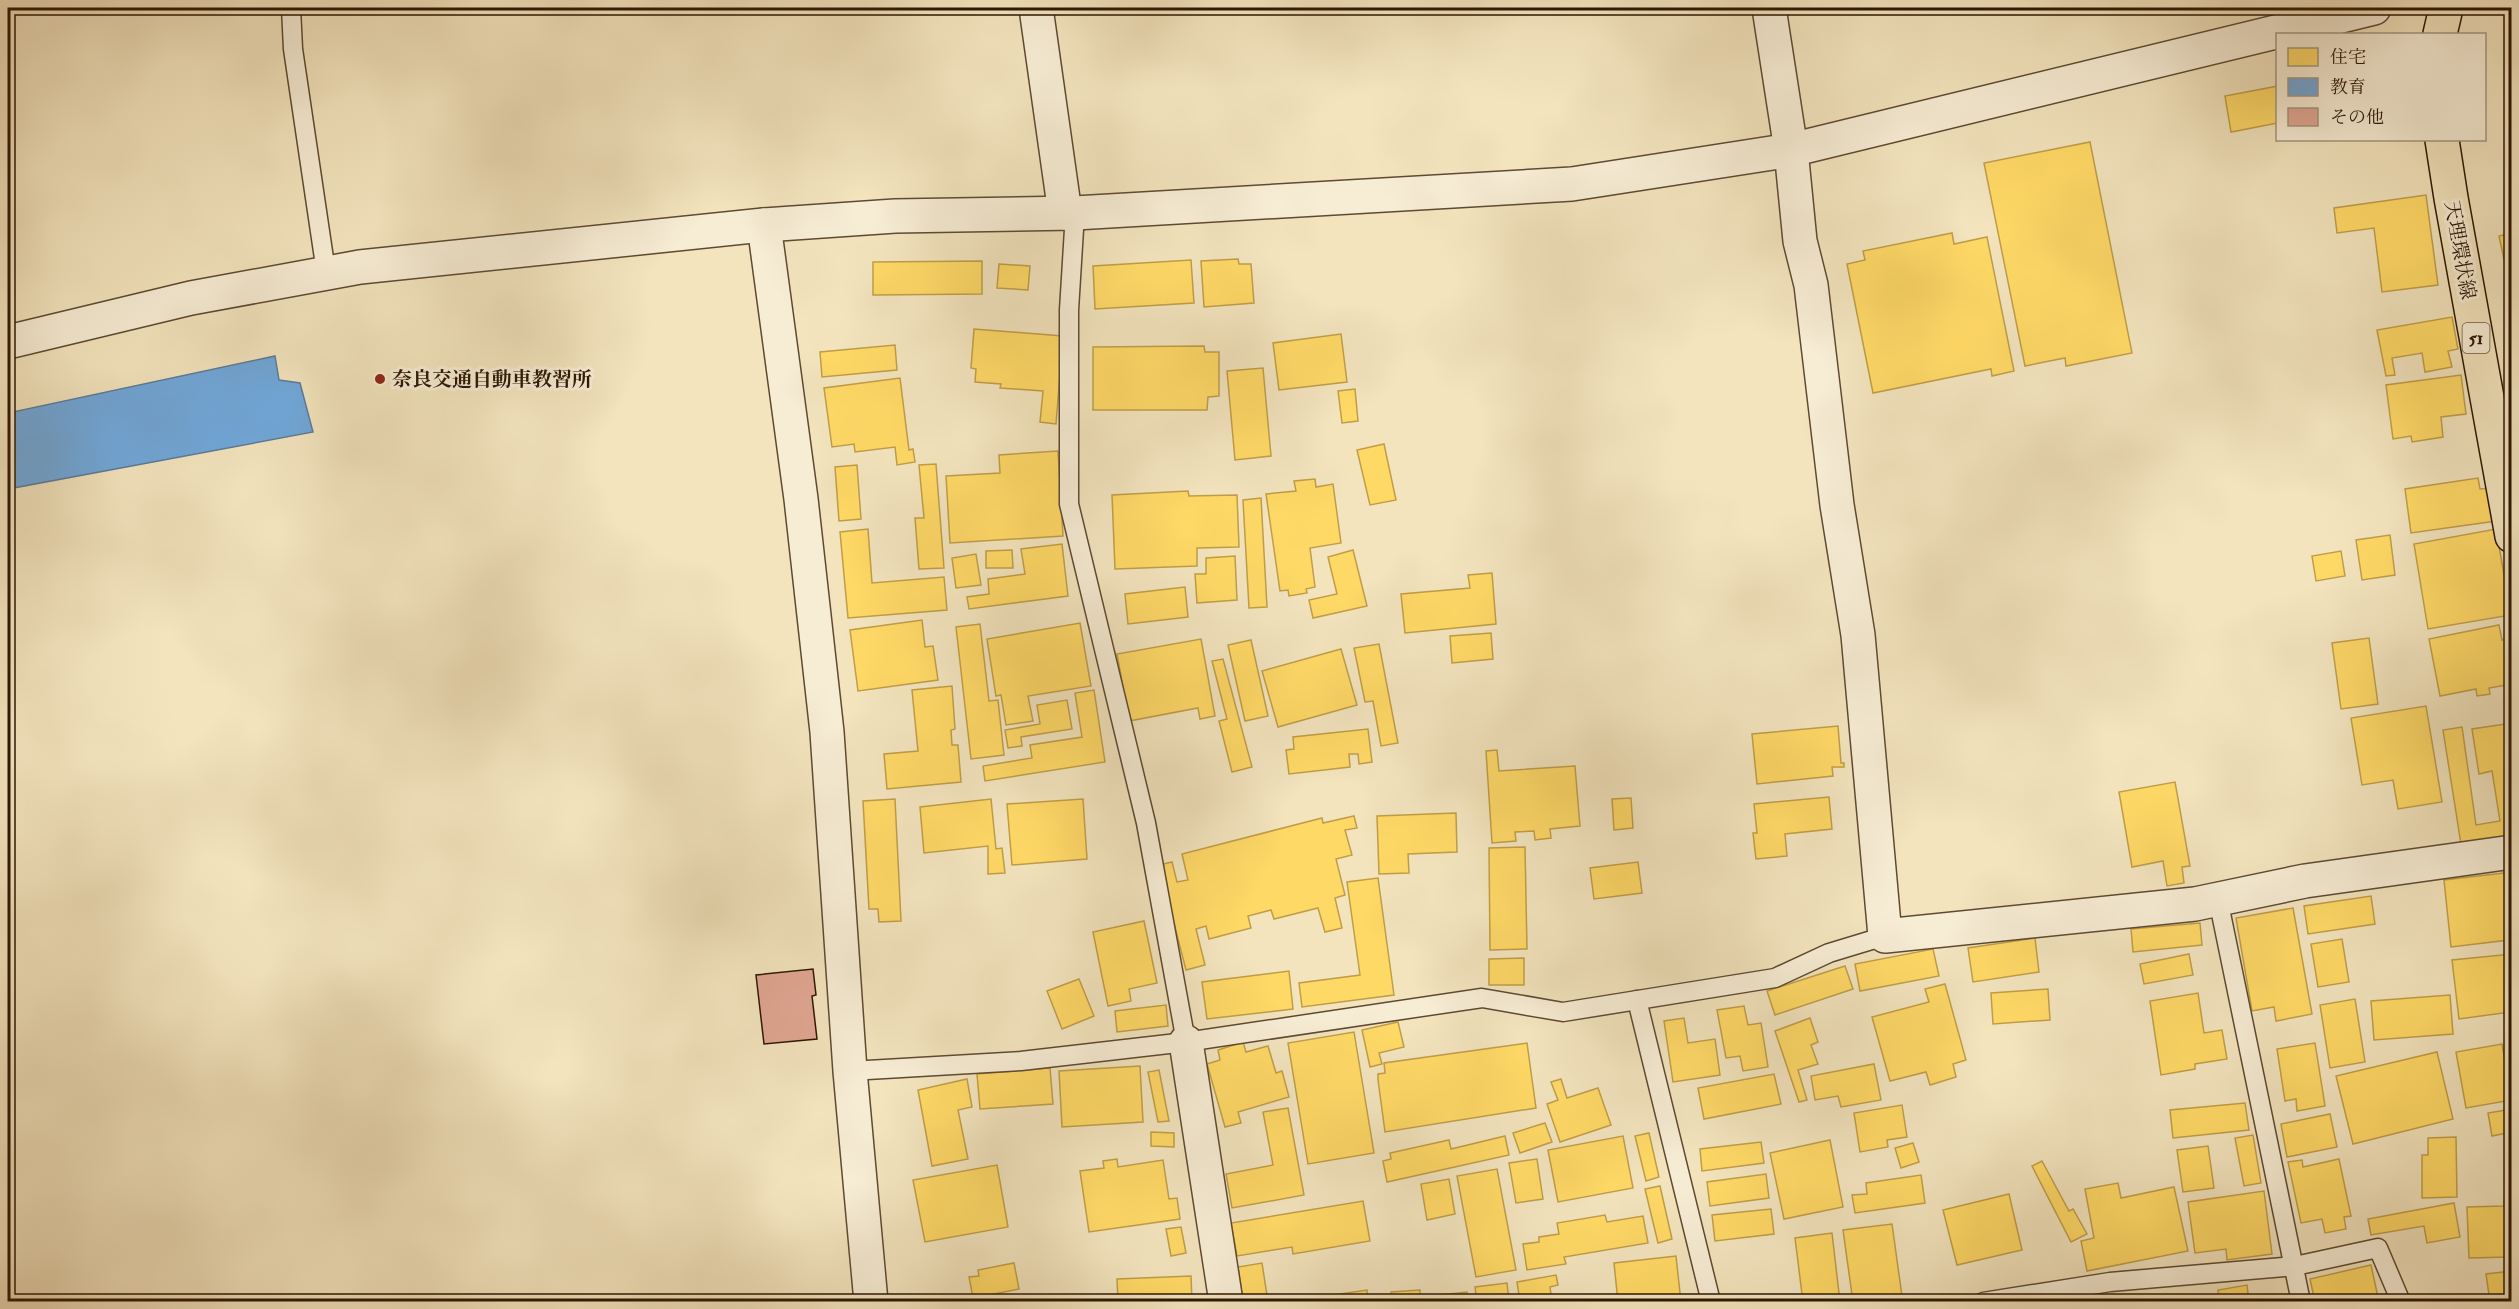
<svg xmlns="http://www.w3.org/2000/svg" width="2519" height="1309" viewBox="0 0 2519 1309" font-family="'IM FELL Double Pica','Noto Serif JP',serif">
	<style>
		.homes { fill: #ffd966; stroke: #c09e48; stroke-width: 1.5 }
		.schools { fill: #6fa8dc; stroke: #5b7c9b; stroke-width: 1.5 }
		.building { fill: #e1a693; stroke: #2c1603; stroke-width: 1.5 }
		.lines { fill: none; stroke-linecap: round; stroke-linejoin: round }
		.service-casing { stroke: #5e4a32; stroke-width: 21 }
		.minor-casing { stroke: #5e4a32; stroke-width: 36 }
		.tertiary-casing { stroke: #5e4a32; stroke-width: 36 }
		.primary-casing { stroke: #2c1603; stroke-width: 36 }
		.service { stroke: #f7edd5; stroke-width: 18 }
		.minor { stroke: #f7edd5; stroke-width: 33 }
		.tertiary { stroke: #f7edd5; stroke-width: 33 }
		.primary { stroke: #f3e4be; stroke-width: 33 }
		.poi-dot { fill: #8f2418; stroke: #f7edd5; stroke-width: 2 }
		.labels { text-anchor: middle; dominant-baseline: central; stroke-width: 6; stroke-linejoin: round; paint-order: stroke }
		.shield { fill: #f7edd5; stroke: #695642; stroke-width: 1.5 }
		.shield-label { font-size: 18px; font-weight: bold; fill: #2c1603 }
		.street-label { font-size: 20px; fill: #2c1603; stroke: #f7edd5 }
		.poi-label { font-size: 20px; font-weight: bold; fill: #2c1603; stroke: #f7edd5; text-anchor: start }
	</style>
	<rect width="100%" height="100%" fill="#f3e4be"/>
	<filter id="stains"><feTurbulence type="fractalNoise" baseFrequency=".00333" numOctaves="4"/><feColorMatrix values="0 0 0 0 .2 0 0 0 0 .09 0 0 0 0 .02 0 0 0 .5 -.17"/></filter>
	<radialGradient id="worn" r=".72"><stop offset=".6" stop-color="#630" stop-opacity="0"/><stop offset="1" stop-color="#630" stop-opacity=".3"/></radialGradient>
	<!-- homes -->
	<g class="homes">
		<polygon points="2278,86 2278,123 2231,132 2225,96"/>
		<polygon points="2090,142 2132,353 2066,366 2065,358 2025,366 1984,163"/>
		<polygon points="2426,195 2438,285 2382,292 2374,228 2337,233 2334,208"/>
		<polygon points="1952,233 1954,244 1987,237 2014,371 1992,376 1991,369 1873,393 1847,264 1865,260 1863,251"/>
		<polygon points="2512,233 2512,267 2506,269 2499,236"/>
		<polygon points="1238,259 1239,264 1251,264 1254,303 1204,307 1201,261"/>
		<polygon points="1191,260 1194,303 1095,309 1093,266"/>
		<polygon points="982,261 982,294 873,295 873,262"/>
		<polygon points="999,264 1030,266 1028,290 997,288"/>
		<polygon points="2512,279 2512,306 2506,280"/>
		<polygon points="2452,317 2458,349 2448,351 2452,367 2425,372 2422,353 2392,358 2395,375 2386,376 2377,330"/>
		<polygon points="974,329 1063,336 1056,424 1040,422 1043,391 1000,388 1001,384 975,382 976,369 971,368"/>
		<polygon points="1341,334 1347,382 1279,390 1273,343"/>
		<polygon points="895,345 897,370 822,377 820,352"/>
		<polygon points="1204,346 1205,352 1219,352 1219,396 1208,397 1207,410 1093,410 1093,347"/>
		<polygon points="1263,368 1271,456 1235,460 1227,371"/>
		<polygon points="2461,375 2466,414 2441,417 2443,437 2412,442 2411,436 2393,439 2386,385"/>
		<polygon points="900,378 909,450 913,449 915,462 897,465 895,447 855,452 854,444 832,447 824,388"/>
		<polygon points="1355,389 1358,421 1342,423 1338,391"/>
		<polygon points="1384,444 1396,500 1370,505 1357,450"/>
		<polygon points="1058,451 1063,536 950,543 946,476 1000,473 999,455"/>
		<polygon points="936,464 944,568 919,569 915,518 924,518 919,465"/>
		<polygon points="857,465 861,519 839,521 835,467"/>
		<polygon points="2478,478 2480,489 2490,488 2496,521 2411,533 2405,489"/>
		<polygon points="1315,479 1316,487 1333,484 1341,543 1310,548 1315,587 1306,589 1307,593 1289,596 1288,590 1280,591 1266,494 1296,491 1294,481"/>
		<polygon points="1188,491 1189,496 1237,495 1239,547 1197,548 1197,566 1115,569 1112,495"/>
		<polygon points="1261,498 1267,607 1249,608 1243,500"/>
		<polygon points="868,529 872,583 944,577 947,610 848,618 840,532"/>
		<polygon points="2496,529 2511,615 2428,629 2414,544"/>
		<polygon points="2390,535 2395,575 2362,580 2356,540"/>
		<polygon points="1062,544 1068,596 969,609 967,597 989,594 988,579 1025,574 1021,549"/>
		<polygon points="1012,550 1013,568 986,568 986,551"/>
		<polygon points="1353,550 1367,606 1313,618 1309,600 1337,594 1328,557"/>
		<polygon points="2341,551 2345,576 2316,581 2312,556"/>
		<polygon points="976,554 981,585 956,588 952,558"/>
		<polygon points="1235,556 1237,600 1197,603 1195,574 1206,574 1206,558"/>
		<polygon points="1492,573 1496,624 1405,633 1401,594 1470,588 1468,575"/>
		<polygon points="1185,587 1188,617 1128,624 1125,594"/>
		<polygon points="922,620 925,647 933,646 938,680 858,691 850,630"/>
		<polygon points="1080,623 1091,686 1028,696 1033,721 1006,725 1001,695 996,696 987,639"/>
		<polygon points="980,624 989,701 998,700 1004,755 971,759 956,627"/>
		<polygon points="2499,625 2502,640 2512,638 2512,684 2489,688 2490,694 2477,696 2476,689 2440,696 2429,639"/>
		<polygon points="1491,633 1493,659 1452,663 1450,636"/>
		<polygon points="2369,638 2378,704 2341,709 2332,643"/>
		<polygon points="1201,639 1215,716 1200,719 1198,708 1129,721 1117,654"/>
		<polygon points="1251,640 1268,716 1245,721 1228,645"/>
		<polygon points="1379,644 1398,743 1381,746 1373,701 1365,702 1354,648"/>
		<polygon points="1341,649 1357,705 1278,727 1262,671"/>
		<polygon points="1223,659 1252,767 1232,772 1219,721 1227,719 1212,661"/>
		<polygon points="952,686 955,729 951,730 952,745 958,745 961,782 887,789 884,754 918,751 912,690"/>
		<polygon points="1094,690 1105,762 985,781 983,766 1032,758 1030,745 1082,737 1075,693"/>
		<polygon points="1067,700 1072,729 1021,737 1022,746 1008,748 1005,730 1040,724 1037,705"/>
		<polygon points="2426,706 2442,802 2398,809 2393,780 2362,785 2351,718"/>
		<polygon points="2512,723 2512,836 2461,844 2443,730 2462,727 2476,825 2500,821 2492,771 2479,774 2472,729"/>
		<polygon points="1838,726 1841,763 1844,763 1844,767 1832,767 1833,776 1757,784 1752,734"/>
		<polygon points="1368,729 1372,762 1359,764 1358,754 1349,754 1350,767 1289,774 1286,750 1294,749 1293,737"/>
		<polygon points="1497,750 1499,771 1575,766 1580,826 1550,829 1551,838 1535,840 1534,831 1515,832 1516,841 1492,843 1486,751"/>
		<polygon points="2175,782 2190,866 2182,867 2184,883 2167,886 2163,861 2132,867 2119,792"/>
		<polygon points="1829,797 1832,829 1785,834 1787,856 1756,859 1753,833 1757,833 1754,804"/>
		<polygon points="1631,798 1633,828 1614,830 1612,799"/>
		<polygon points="895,799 901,921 879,922 878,909 869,909 863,801"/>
		<polygon points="991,799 996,849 1002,848 1005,873 988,874 988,846 924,853 920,807"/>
		<polygon points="1083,799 1087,859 1012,865 1007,804"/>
		<polygon points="1456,813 1457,852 1408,854 1409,873 1379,874 1377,816"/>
		<polygon points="1354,816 1357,828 1345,830 1352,855 1336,859 1345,895 1335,898 1342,928 1325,932 1318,908 1274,919 1271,910 1248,916 1251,928 1209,939 1206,926 1196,929 1205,965 1186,970 1159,865 1172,862 1177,882 1188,880 1182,854 1322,818 1323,823"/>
		<polygon points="1525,847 1527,949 1490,950 1489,848"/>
		<polygon points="1638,862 1642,893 1594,899 1590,868"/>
		<polygon points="2512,872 2512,933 2509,933 2509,940 2451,947 2444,880"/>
		<polygon points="1378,878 1394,995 1302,1007 1299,983 1360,975 1347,882"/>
		<polygon points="2371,896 2375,924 2308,934 2304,906"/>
		<polygon points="2293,908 2312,1014 2276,1021 2274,1007 2252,1011 2236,918"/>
		<polygon points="1144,921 1157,983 1129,989 1131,1001 1108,1006 1093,932"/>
		<polygon points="2200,923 2202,945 2133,952 2131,929"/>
		<polygon points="2035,938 2039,972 1973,982 1968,948"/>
		<polygon points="2342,939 2349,982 2318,987 2311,944"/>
		<polygon points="1933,949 1939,976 1860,991 1855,964"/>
		<polygon points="2189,954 2193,975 2144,984 2140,964"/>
		<polygon points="2512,954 2512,1023 2510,1012 2459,1019 2452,960"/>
		<polygon points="1524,958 1524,985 1489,985 1489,959"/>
		<polygon points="1845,966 1853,989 1775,1015 1767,991"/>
		<polygon points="1289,971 1293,1009 1207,1019 1202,982"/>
		<polygon points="1079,979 1094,1016 1062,1029 1047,991"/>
		<polygon points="1945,984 1966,1060 1953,1064 1956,1077 1930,1085 1926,1072 1890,1081 1872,1017 1929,1002 1925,989"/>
		<polygon points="2048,989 2050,1020 1993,1024 1991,993"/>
		<polygon points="2198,993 2204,1033 2222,1030 2227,1059 2195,1064 2195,1069 2161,1075 2150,1001"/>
		<polygon points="2450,995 2453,1034 2374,1040 2371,1001"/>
		<polygon points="2355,999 2365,1062 2330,1068 2320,1005"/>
		<polygon points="1166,1005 1168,1026 1117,1032 1115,1011"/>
		<polygon points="1744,1006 1748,1025 1761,1023 1768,1067 1743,1071 1740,1056 1726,1058 1717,1010"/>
		<polygon points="1684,1018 1688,1043 1715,1039 1720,1075 1673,1082 1664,1021"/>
		<polygon points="1810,1018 1818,1042 1811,1045 1818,1064 1798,1070 1807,1100 1799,1102 1775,1031"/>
		<polygon points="1398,1022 1404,1047 1379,1053 1382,1064 1370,1067 1362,1030"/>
		<polygon points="1354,1032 1374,1153 1308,1164 1288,1043"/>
		<polygon points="1243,1042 1246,1052 1268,1046 1276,1073 1282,1071 1289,1097 1238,1112 1241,1123 1225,1127 1207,1064 1220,1060 1218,1050"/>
		<polygon points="1527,1043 1536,1108 1385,1132 1378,1080 1378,1074 1385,1073 1384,1063"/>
		<polygon points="2315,1043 2325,1106 2297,1111 2296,1099 2285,1101 2277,1049"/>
		<polygon points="2502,1044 2512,1100 2466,1108 2456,1052"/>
		<polygon points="2437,1052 2453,1119 2353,1144 2336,1076"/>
		<polygon points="1874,1064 1881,1100 1841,1107 1838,1096 1815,1100 1811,1076"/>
		<polygon points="1140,1066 1143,1122 1062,1127 1059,1071"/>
		<polygon points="1050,1068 1053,1104 980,1109 977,1074"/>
		<polygon points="1159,1070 1169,1121 1158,1122 1148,1072"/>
		<polygon points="1774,1074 1781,1104 1704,1119 1698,1088"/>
		<polygon points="967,1079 972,1107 958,1110 968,1159 932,1166 918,1090"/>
		<polygon points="1561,1079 1567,1098 1598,1088 1611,1125 1560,1142 1547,1104 1558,1100 1551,1082"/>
		<polygon points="2245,1103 2249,1130 2173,1138 2170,1110"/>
		<polygon points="1902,1105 1907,1137 1887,1140 1888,1147 1860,1152 1854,1113"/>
		<polygon points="1288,1108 1304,1195 1232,1208 1226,1174 1273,1165 1263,1112"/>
		<polygon points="2512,1109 2512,1132 2492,1136 2488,1113"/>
		<polygon points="2330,1114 2337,1147 2287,1157 2281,1124"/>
		<polygon points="1545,1123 1552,1142 1520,1153 1513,1133"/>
		<polygon points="1151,1132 1174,1133 1174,1147 1151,1146"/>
		<polygon points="1649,1133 1659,1177 1646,1181 1635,1136"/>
		<polygon points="2253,1135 2261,1183 2244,1186 2235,1138"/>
		<polygon points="1505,1136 1509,1155 1387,1182 1383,1161 1391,1159 1390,1153 1449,1140 1451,1149"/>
		<polygon points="1623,1136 1633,1188 1558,1202 1548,1150"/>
		<polygon points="2456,1137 2457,1197 2422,1198 2422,1155 2428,1155 2428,1138"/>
		<polygon points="1830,1140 1843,1207 1784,1219 1770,1153"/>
		<polygon points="1761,1142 1764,1163 1702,1171 1700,1149"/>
		<polygon points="1913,1143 1919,1162 1901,1168 1895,1148"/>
		<polygon points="2208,1146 2214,1188 2183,1192 2177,1150"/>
		<polygon points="1117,1159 1118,1167 1163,1160 1169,1199 1177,1198 1180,1219 1089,1232 1080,1171 1104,1168 1103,1161"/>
		<polygon points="1537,1159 1543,1199 1516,1203 1509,1163"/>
		<polygon points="2339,1159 2351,1216 2344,1217 2346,1229 2325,1233 2322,1219 2301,1223 2288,1162 2302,1160 2303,1167"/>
		<polygon points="2042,1161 2069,1211 2073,1209 2087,1234 2071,1242 2032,1166"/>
		<polygon points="997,1165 1008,1227 925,1242 913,1180"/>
		<polygon points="1497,1169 1516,1270 1476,1277 1457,1176"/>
		<polygon points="1766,1174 1769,1198 1710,1206 1707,1182"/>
		<polygon points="1921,1175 1925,1203 1855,1213 1852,1195 1867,1194 1866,1183"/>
		<polygon points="1449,1179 1455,1214 1427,1220 1421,1184"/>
		<polygon points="2118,1183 2121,1198 2174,1187 2188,1251 2087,1271 2081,1241 2094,1238 2085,1189"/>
		<polygon points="1660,1186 1672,1239 1658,1243 1645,1189"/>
		<polygon points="2264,1191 2272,1254 2227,1260 2226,1249 2195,1253 2188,1202"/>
		<polygon points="2009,1194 2022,1250 1957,1265 1943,1210"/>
		<polygon points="1363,1201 1370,1241 1293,1254 1292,1247 1237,1256 1231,1223"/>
		<polygon points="2504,1201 2512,1201 2512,1226 2508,1226 2509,1257 2469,1258 2467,1207 2504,1206"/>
		<polygon points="2454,1203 2460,1237 2427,1243 2424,1226 2371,1235 2368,1219"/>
		<polygon points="1771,1209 1774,1234 1715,1241 1712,1215"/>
		<polygon points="1605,1215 1607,1222 1643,1216 1648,1243 1564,1257 1566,1264 1527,1270 1523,1244 1539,1242 1539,1237 1559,1234 1557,1223"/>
		<polygon points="1892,1224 1902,1296 1853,1302 1843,1230"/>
		<polygon points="1181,1227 1186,1253 1171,1256 1166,1229"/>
		<polygon points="1832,1233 1840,1302 1803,1302 1795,1238"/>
		<polygon points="1676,1256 1681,1302 1618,1302 1614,1263"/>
		<polygon points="1014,1263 1019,1289 973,1298 969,1277 979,1276 978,1270"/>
		<polygon points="1262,1263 1268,1302 1243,1302 1238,1267"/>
		<polygon points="2371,1265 2379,1302 2315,1302 2310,1279"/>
		<polygon points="2512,1271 2512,1302 2490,1302 2486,1274"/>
		<polygon points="1556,1275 1558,1285 1550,1287 1552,1302 1520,1302 1517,1282"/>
		<polygon points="1191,1276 1192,1302 1118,1302 1117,1279"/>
		<polygon points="1507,1283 1509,1302 1477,1302 1475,1287"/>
		<polygon points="2247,1285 2249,1302 2219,1302 2218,1290"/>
		<polygon points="1367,1290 1368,1302 1285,1302"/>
		<polygon points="1420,1290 1420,1297 1467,1292 1468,1302 1392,1302 1391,1292"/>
	</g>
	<!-- schools -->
	<polygon class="schools" points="275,356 279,380 300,383 313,432 8,489 8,413"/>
	<!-- building -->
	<polygon class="building" points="813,969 816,995 812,996 817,1039 764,1044 756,975"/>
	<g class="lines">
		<!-- service casing -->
		<g class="service-casing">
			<g id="service">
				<polyline points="291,8 293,49 326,272"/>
				<polyline points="1075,213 1069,310 1069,504 1146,823 1186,1042"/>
				<polyline points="2218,899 2301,1302"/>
				<polyline points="1637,1000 1711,1302"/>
				<polyline points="850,1071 1021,1061 1186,1042 1482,998 1563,1012 1775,978 1829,953 1885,936"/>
				<polyline points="1983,1302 2110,1282 2295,1266 2378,1248 2401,1302"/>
			</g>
		</g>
		<!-- minor casing -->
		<g class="minor-casing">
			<g id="minor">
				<polyline points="1036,8 1065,213"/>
				<polyline points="1769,8 1791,150 1800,241 1811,285 1837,505 1858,635 1885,936 2195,904 2305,881 2512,852"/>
				<polyline points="764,225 801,499 827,732 850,1071 871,1302"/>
				<polyline points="1186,1042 1226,1302"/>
			</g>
		</g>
		<!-- tertiary casing -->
		<g class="tertiary-casing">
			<polyline id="tertiary" points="8,342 191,298 360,267 764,225 895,216 1075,213 1572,184 1791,150 2374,8"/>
		</g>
		<!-- primary casing -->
		<g class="primary-casing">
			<g id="primary">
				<polyline points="2440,34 2446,8"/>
				<polyline points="2442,140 2451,198 2512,536"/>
			</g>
		</g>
		<!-- service -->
		<use href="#service" class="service"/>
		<!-- minor -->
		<use href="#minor" class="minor"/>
		<!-- tertiary -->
		<use href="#tertiary" class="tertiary"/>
		<!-- primary -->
		<use href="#primary" class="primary"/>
	</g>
	<!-- markers -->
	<circle class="poi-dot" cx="380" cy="379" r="6"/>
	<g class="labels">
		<!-- shield labels -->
		<rect class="shield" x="2462.5" y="323" width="27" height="30" rx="4.5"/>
		<g class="shield-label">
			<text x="2476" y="338">51</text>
		</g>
		<!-- street labels -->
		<g class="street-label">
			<text transform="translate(2460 250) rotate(80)">天理環状線</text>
		</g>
		<!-- poi labels -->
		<g class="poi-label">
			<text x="392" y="379">奈良交通自動車教習所</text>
		</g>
	</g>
	<!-- margin -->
	<rect width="2519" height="1309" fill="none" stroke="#f3e4be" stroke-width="30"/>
	<rect x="9" y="9" width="2501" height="1291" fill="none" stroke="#2c1603" stroke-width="3"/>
	<rect x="15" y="15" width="2489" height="1279" fill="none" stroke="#2c1603" stroke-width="1.5"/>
	<!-- legend -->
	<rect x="2276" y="33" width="210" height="108" fill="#f7edd5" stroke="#a69781" stroke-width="1.5"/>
	<rect x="2288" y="48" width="30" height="18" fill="#ffd966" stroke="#a69781" stroke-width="1.5"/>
	<text x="2330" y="63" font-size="18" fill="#2c1603">住宅</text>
	<rect x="2288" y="78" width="30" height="18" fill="#6fa8dc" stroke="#a69781" stroke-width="1.5"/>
	<text x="2330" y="93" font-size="18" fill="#2c1603">教育</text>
	<rect x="2288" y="108" width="30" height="18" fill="#e1a693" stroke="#a69781" stroke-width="1.5"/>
	<text x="2330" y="123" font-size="18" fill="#2c1603">その他</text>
	<rect width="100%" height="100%" filter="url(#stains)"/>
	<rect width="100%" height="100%" fill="url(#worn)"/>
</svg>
